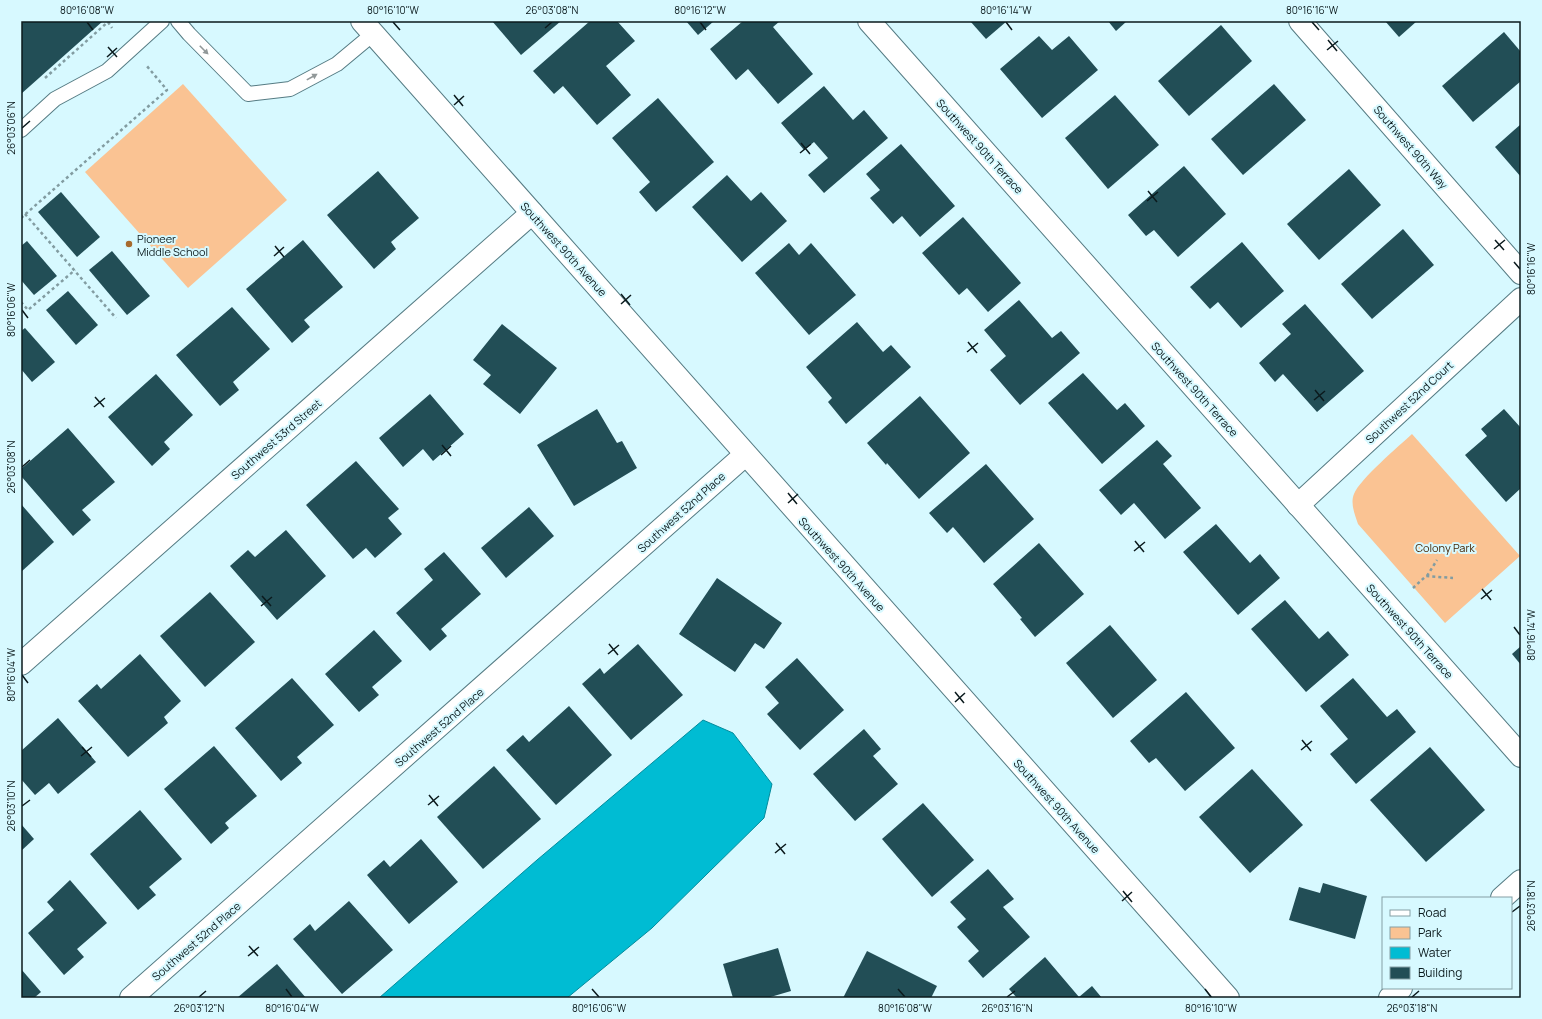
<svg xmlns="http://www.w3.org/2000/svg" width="1542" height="1019" viewBox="0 0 1542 1019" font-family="Manrope,sans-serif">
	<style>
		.green { fill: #fac393 }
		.water { fill: #00bcd3; stroke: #038b9c }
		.building { fill: #224e56 }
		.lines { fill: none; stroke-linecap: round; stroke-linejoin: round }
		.lane-casing { stroke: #557b83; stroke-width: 16 }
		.street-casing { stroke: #557b83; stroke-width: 24 }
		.secondary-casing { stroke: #557b83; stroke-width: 24 }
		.path { stroke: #829ca1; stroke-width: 2.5; stroke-dasharray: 3 3; stroke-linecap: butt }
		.lane { stroke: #fff; stroke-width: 14 }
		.street { stroke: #fff; stroke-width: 22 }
		.secondary { stroke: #fff; stroke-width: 22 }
		.oneway { fill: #919899 }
		.ticks { fill: none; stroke: #0b1a1d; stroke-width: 1.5 }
		.poi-dot { fill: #a76a2d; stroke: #d7f9ff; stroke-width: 1.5 }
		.labels { text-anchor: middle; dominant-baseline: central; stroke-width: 4; stroke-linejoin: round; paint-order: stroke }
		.street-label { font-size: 11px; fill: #0b1a1d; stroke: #d7f9ff }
		.poi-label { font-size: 11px; fill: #0b1a1d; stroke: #d7f9ff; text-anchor: start }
		.park-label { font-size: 11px; fill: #452707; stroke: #d7f9ff }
		.neatline { fill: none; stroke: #0b1a1d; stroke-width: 1.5 }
		.ticks-label { font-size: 10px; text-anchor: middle; fill: #0b1a1d }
	</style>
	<rect width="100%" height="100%" fill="#d7f9ff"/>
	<!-- green -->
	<g class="green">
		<polygon points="183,84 287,200 188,288 85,172"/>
		<path d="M1412,434L1520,556L1445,623L1358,524C1355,515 1350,503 1354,494C1360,479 1399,446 1412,434Z"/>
	</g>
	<!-- water -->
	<polygon class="water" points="703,720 733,733 772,784 764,818 652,928 567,998 379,998 537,860"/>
	<!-- building -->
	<g class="building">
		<polygon points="21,21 103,21 21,94"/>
		<polygon points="492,21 561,21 521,55"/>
		<polygon points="590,21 617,21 635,41 606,66 631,95 597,125 563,86 554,94 533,71"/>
		<polygon points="686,21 714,21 698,35"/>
		<polygon points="743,21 780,21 773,27 813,74 778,104 748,69 736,80 710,49"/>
		<polygon points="970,21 1007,21 986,39"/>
		<polygon points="1108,21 1127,21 1116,31"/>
		<polygon points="1385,21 1417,21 1399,37"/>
		<polygon points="1221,25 1252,61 1189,116 1158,81"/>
		<polygon points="1504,32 1521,52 1521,81 1473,122 1442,86"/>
		<polygon points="1039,36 1052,50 1069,36 1098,70 1042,118 1000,69"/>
		<polygon points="1274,84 1306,120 1243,175 1211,139"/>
		<polygon points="824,86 853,120 864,110 888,138 824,193 808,175 828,158 814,142 804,150 781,123"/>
		<polygon points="1115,95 1159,145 1108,189 1065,138"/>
		<polygon points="658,98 714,162 656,212 639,192 650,182 612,138"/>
		<polygon points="1521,124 1521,177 1495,147"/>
		<polygon points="901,144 955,206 920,237 902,216 893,224 870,198 880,190 866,174"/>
		<polygon points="1184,166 1226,214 1178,257 1154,230 1146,236 1128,215"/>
		<polygon points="1349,169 1381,205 1319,260 1287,224"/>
		<polygon points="378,171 419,218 391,242 396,249 374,269 327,215"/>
		<polygon points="727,175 751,201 761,192 787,221 742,262 692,207"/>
		<polygon points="61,192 100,237 77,257 38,212"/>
		<polygon points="963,217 1021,283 988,312 967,288 959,295 922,253"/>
		<polygon points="1403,229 1434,265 1372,319 1341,284"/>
		<polygon points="303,240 343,287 304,320 310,327 292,343 246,289"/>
		<polygon points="27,241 57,276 34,295 21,280 21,246"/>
		<polygon points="1242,242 1284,291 1241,328 1218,302 1210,309 1190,287"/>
		<polygon points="789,243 799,255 811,243 856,295 809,335 755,273"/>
		<polygon points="112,251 150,296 127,315 89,270"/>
		<polygon points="68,291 98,325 76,345 46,310"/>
		<polygon points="1019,300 1052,338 1061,331 1080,353 1020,405 990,370 1006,356 984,330"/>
		<polygon points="1305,304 1364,371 1317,412 1283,374 1275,382 1259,363 1291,334 1282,324"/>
		<polygon points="232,307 270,349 233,382 239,390 220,406 176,355"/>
		<polygon points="857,322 883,352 891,345 911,367 846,424 828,402 832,398 806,367"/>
		<polygon points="502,324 557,368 520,414 483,384 491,375 473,360"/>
		<polygon points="25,328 55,362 32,382 21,369 21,331"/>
		<polygon points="1083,373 1117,410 1125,403 1145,426 1102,464 1048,403"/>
		<polygon points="156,374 193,415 164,442 170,449 152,466 108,417"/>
		<polygon points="430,394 464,434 433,461 423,449 403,467 379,438"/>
		<polygon points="920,396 970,453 919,499 887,463 886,465 867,443"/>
		<polygon points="597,409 617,443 622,441 637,468 574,506 537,445"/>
		<polygon points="1504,409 1521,428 1521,488 1506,502 1465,455 1487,436 1481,429"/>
		<polygon points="68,428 115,482 82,510 91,520 73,536 21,476 21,469"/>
		<polygon points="1157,440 1172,456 1163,464 1201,508 1165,539 1134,503 1121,515 1099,490"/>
		<polygon points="356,461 399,509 388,518 402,534 375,558 366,548 353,559 306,505"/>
		<polygon points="986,464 1034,519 984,563 953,527 947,533 929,513"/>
		<polygon points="21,504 54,542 21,572"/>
		<polygon points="529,507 554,536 506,578 481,548"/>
		<polygon points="1216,524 1250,563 1260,554 1280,578 1238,615 1183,552"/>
		<polygon points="286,530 326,576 277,620 230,566 248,550 255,557"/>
		<polygon points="1039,543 1084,594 1035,637 1020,619 1022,618 993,584"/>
		<polygon points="444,552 481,594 441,629 447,636 430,651 396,613 433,580 424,569"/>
		<polygon points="717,578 782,623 764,649 755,643 735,672 679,634"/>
		<polygon points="210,592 255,642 205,687 160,636"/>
		<polygon points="1285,600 1319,639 1328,631 1349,655 1306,692 1251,629"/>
		<polygon points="1110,625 1157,680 1113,718 1066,663"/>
		<polygon points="374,630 402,661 372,687 379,695 359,712 325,674"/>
		<polygon points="638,644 683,695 631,740 582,684 600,668 604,674"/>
		<polygon points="1521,646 1521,665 1512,654"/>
		<polygon points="140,654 181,701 164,717 168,723 128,757 78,701 97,684 101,689"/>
		<polygon points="797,658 844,710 800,750 767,714 779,703 765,687"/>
		<polygon points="292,678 334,725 297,757 302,763 281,781 235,728"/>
		<polygon points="1353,678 1387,717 1397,709 1416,732 1356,784 1330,754 1348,739 1320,706"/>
		<polygon points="1186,692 1235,748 1185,791 1156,758 1149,763 1130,741"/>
		<polygon points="569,706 612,755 556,805 506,750 523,735 529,742"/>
		<polygon points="58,718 96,762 58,794 49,783 35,795 21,779 21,751"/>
		<polygon points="864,729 881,749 873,756 898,784 855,821 813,774"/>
		<polygon points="214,746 257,796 225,823 229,828 211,844 164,789"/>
		<polygon points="1430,747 1485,810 1426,862 1370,800"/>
		<polygon points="494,766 541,819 483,869 437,817"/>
		<polygon points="1252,769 1303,825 1250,873 1199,817"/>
		<polygon points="923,803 974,860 932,897 882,839"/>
		<polygon points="140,810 182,859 149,887 156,895 138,910 90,854"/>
		<polygon points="21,824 34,839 21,851"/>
		<polygon points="421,839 458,882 409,924 367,875 384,860 390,867"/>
		<polygon points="988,869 1014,899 1003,907 1030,937 983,978 968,961 979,951 957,927 966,919 950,902"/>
		<polygon points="70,880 107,923 77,949 84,957 64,975 28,933 54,910 47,902"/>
		<polygon points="1323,883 1367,896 1355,939 1289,920 1299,887 1320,893"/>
		<polygon points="349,901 393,950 342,994 293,939 310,924 315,931"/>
		<polygon points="778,948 791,991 767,998 733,998 723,964"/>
		<polygon points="867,951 937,986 931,998 843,998"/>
		<polygon points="1045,957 1079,997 1092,986 1102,998 1017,998 1009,989"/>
		<polygon points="277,964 306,998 237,998"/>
		<polygon points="21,969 41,992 34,998 21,998"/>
	</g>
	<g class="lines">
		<!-- lane casing -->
		<g class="lane-casing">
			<g id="lane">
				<polyline points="178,21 189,34 248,94 290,89 337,64 373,34"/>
				<polyline points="21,130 55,99 107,71 162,21"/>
			</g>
		</g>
		<!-- street casing -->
		<g class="street-casing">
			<g id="street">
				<polyline points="869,21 1521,756"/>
				<polyline points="1300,21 1521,273"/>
				<polyline points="1298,505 1521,299"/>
				<polyline points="21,664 532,213"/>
				<polyline points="1502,898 1521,881"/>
				<polyline points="131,998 745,455"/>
				<polyline points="1390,998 1401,988"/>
			</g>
		</g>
		<!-- secondary casing -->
		<g class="secondary-casing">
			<polyline id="secondary" points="362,21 1228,998"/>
		</g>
		<!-- path -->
		<g class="path">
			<polyline points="108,22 112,28"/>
			<polyline points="45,78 109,21"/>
			<polyline points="25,214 116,318"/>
			<polyline points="21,218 167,90 146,65"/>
			<polyline points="21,302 28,310 75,270"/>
			<polyline points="1427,576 1437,560"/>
			<polyline points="1413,588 1426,576 1453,578"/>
		</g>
		<!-- lane -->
		<use href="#lane" class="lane"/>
		<!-- street -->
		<use href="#street" class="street"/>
		<!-- secondary -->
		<use href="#secondary" class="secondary"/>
	</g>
	<!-- one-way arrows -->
	<defs><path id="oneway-solid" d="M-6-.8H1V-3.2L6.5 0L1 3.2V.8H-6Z"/></defs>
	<g class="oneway">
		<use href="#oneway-solid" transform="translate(204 50) rotate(45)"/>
		<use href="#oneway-solid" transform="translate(312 77) rotate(-29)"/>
	</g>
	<!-- ticks -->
	<path class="ticks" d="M87,22L93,30M393,22L400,30M700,22L706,30M1006,22L1012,30M1312,22L1319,30M545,28L552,22M1328,40L1337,51M108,47L117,57M1327,50L1338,41M107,57L117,48M454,95L463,106M454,105L464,96M22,128L30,121M801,143L810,154M800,153L811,144M1148,191L1157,202M1147,201L1158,192M1495,240L1504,250M275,246L284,257M1494,249L1505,240M274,256L284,247M1514,262L1520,269M621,294L630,305M621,304L631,295M22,310L28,318M968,342L977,353M967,352L978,343M1315,390L1324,401M95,397L104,407M1314,400L1325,391M94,407L105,398M442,445L451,456M441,455L451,446M22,467L30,460M788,493L797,504M788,503L798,494M1135,541L1144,552M1134,551L1145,542M1482,589L1491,600M262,596L271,606M1481,599L1492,590M261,606L272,597M1514,627L1520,635M609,644L618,655M608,654L619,645M22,675L28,683M955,692L964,703M955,702L965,693M1302,740L1311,751M82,747L91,757M1301,750L1312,741M81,756L92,747M429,795L438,806M428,805L439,796M22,806L30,800M776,843L785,854M775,853L786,844M1123,891L1132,902M1122,901L1132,892M1512,912L1520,906M249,946L258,956M248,956L259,947M286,989L292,997M592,989L599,997M898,989L905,997M1205,989L1211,997M199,997L206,991M1007,997L1015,991M1412,997L1419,991"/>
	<!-- markers -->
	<circle class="poi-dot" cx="129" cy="244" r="4"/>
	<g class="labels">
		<!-- street labels -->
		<g class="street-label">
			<text transform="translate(980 146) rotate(48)">Southwest 90th Terrace</text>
			<text transform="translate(1411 147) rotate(49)">Southwest 90th Way</text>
			<text transform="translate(564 249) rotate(48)">Southwest 90th Avenue</text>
			<text transform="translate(1195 389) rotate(48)">Southwest 90th Terrace</text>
			<text transform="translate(1409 402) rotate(-43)">Southwest 52nd Court</text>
			<text transform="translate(276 439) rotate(-41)">Southwest 53rd Street</text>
			<text transform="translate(681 512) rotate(-42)">Southwest 52nd Place</text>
			<text transform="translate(842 564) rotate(48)">Southwest 90th Avenue</text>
			<text transform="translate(1410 631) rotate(48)">Southwest 90th Terrace</text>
			<text transform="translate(439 727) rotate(-41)">Southwest 52nd Place</text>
			<text transform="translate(1057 806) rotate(48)">Southwest 90th Avenue</text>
			<text transform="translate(196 941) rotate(-41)">Southwest 52nd Place</text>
		</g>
		<!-- poi labels -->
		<g class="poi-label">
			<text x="137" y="238">Pioneer<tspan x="137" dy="13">Middle School</tspan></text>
		</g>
		<!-- park labels -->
		<g class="park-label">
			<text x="1445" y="547">Colony Park</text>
		</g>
	</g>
	<!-- border -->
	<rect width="1542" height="1019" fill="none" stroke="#d7f9ff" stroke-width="44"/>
	<!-- legend -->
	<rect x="1382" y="897" width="130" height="92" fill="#d7f9ff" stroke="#85a0a5"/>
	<rect x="1390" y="910" width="20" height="6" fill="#ffffff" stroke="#85a0a5"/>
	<text x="1418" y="917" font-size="12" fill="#0b1a1d">Road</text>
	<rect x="1390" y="927" width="20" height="12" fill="#fac393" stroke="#85a0a5"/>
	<text x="1418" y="937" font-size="12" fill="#0b1a1d">Park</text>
	<rect x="1390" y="947" width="20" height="12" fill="#00bcd3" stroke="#85a0a5"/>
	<text x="1418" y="957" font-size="12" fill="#0b1a1d">Water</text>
	<rect x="1390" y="967" width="20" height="12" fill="#224e56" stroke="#85a0a5"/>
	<text x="1418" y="977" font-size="12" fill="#0b1a1d">Building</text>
	<rect x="22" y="22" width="1498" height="975" class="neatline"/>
	<g class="ticks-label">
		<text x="87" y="14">80°16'08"W</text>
		<text x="393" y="14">80°16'10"W</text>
		<text x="552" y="14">26°03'08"N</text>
		<text x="700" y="14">80°16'12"W</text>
		<text x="1006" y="14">80°16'14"W</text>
		<text x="1312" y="14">80°16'16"W</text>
		<text transform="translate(11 128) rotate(-90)" y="4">26°03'06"N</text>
		<text transform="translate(1531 269) rotate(-90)" y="4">80°16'16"W</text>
		<text transform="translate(11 310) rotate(-90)" y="4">80°16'06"W</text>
		<text transform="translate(11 467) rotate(-90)" y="4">26°03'08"N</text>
		<text transform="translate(1531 635) rotate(-90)" y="4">80°16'14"W</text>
		<text transform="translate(11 675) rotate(-90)" y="4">80°16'04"W</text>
		<text transform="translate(11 806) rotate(-90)" y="4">26°03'10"N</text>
		<text transform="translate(1531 906) rotate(-90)" y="4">26°03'18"N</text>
		<text x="199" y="1012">26°03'12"N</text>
		<text x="292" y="1012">80°16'04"W</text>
		<text x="599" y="1012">80°16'06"W</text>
		<text x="905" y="1012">80°16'08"W</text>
		<text x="1007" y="1012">26°03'16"N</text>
		<text x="1211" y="1012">80°16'10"W</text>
		<text x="1412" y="1012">26°03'18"N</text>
	</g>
</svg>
